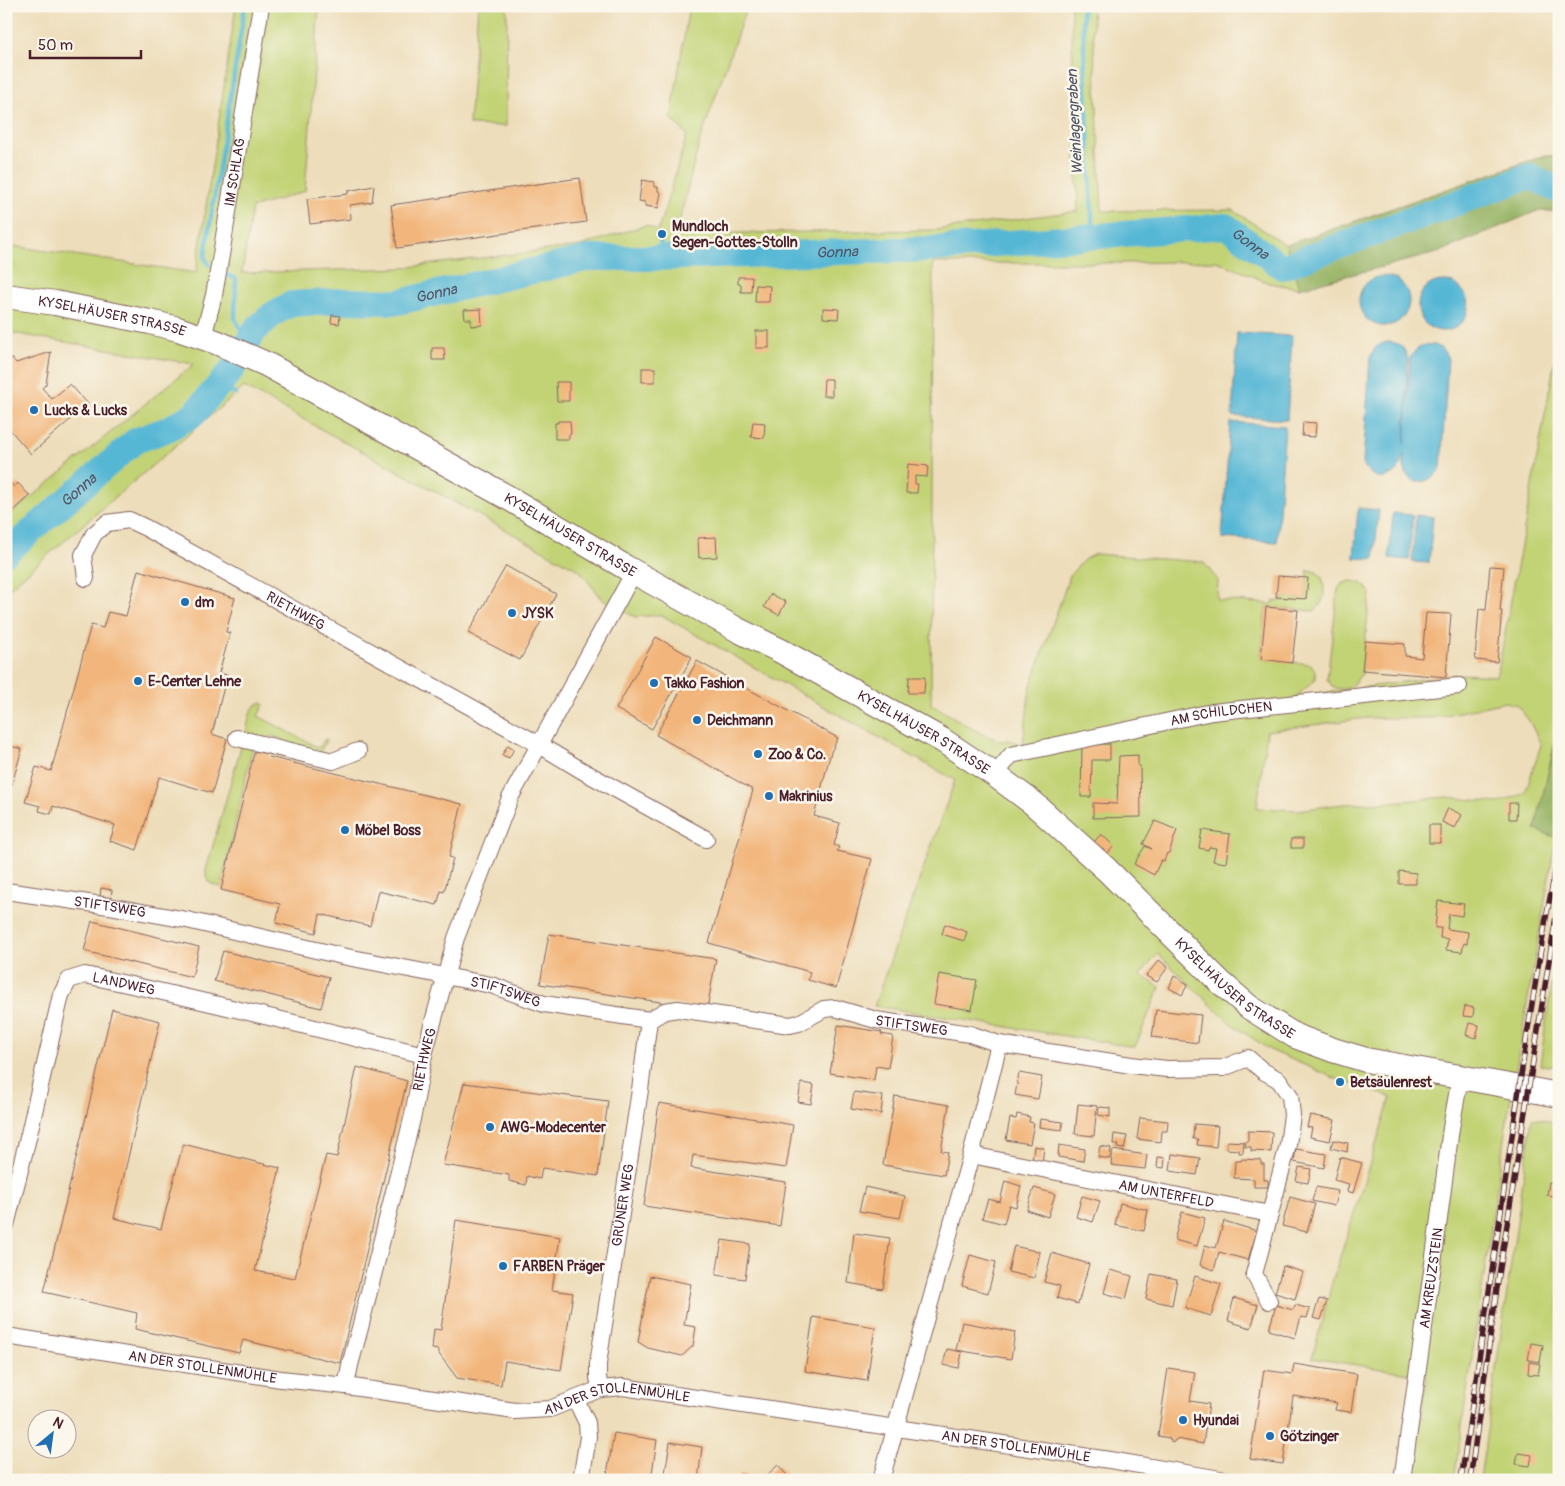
<svg xmlns="http://www.w3.org/2000/svg" width="1565" height="1486" viewBox="0 0 1565 1486" font-family="Pangolin,sans-serif">
	<style>
		.green { fill: #c2d376; stroke: #867950; fill-rule: evenodd }
		.forest { fill: #99b567; stroke: #726a49 }
		.water { fill: #57b7d5; stroke: #506b80 }
		.lines { fill: none; stroke-linecap: round; stroke-linejoin: round }
		.stream { stroke: #57b7d5; stroke-width: 4.5 }
		.river { stroke: #57b7d5; stroke-width: 26 }
		.building { fill: #f2b67b }
		.street-casing { stroke: #83625d; stroke-width: 18 }
		.secondary-casing { stroke: #83625d; stroke-width: 26 }
		.street { stroke: #fff; stroke-width: 16 }
		.secondary { stroke: #fff; stroke-width: 24 }
		.rail-casing { stroke: #4a1f2b; stroke-width: 5.5 }
		.rail { stroke: #fbf7ec; stroke-width: 4; stroke-dasharray: 11; stroke-linecap: butt }
		.poi-dot { fill: #1f6fb2; stroke: #fbf7ec; stroke-width: 2 }
		.labels { text-anchor: middle; dominant-baseline: central; stroke-width: 5; stroke-linejoin: round; paint-order: stroke }
		.street-label { font-size: 14px; fill: #4a1f2b; stroke: #fbf7ec }
		.poi-label { font-size: 14px; font-weight: bold; fill: #4a1f2b; stroke: #fbf7ec; text-anchor: start }
		.water-label { font-size: 15px; font-style: italic; fill: #4f5466; stroke: #fbf7ec }
	</style>
	<rect width="100%" height="100%" fill="#fbf7ec"/>
	<filter id="ink" filterUnits="userSpaceOnUse"><feTurbulence type="fractalNoise" baseFrequency=".02" numOctaves="2"/><feDisplacementMap in="SourceGraphic" scale="10" xChannelSelector="R" yChannelSelector="G"/><feConvolveMatrix kernelMatrix="1 2 1 2 8 2 1 2 1" color-interpolation-filters="sRGB"/></filter>
	<filter id="wash" filterUnits="userSpaceOnUse"><feTurbulence type="fractalNoise" baseFrequency=".0096" numOctaves="4" result="noise"/><feDisplacementMap in="SourceGraphic" scale="20" xChannelSelector="R" yChannelSelector="G"/><feGaussianBlur stdDeviation="1.12" result="paint"/><feColorMatrix in="noise" values="0 0 0 0 0 0 0 0 0 0 0 0 0 0 0 0 0 1.4 0 .05"/><feComposite in="paint" operator="in"/></filter>
	<g filter="url(#wash)">
		<rect width="100%" height="100%" fill="#edddba"/>
		<!-- green -->
		<g class="green">
			<path d="M236,6H319L305,191L252,208L242,273L401,268L580,246L646,225L658,231L687,135L671,118L689,6H747L699,144L676,234L936,230L1078,211L1071,6H1092L1102,211L1233,210L1286,245L1299,288L1269,283L1217,261L1128,263H933L931,704L980,733L1001,741L1009,740L1023,745L1030,688L1070,575L1085,559L1095,554L1203,562L1218,580L1217,600L1273,604V601H1281L1282,597L1306,599L1308,570L1316,572L1322,577C1325,590 1326,602 1314,611L1266,607L1261,659L1311,664L1315,671V680L1296,697L1461,674L1496,676L1499,666L1559,338V725L1535,830L1556,837L1505,1132L1454,1480H1412L1427,1376L1312,1358L1334,1276L1391,1097L1339,1080L1270,1050L1230,1023L1158,954L1140,975L1160,987L1135,1047L874,1006L955,780L661,615L635,617L603,600L579,570L244,387L6,591V518L194,364L6,332V245L196,273ZM1505,702L1517,705L1530,722L1541,745L1525,793L1498,803L1447,797L1391,802L1343,804L1298,810L1257,808L1267,731L1366,718H1432Z"/>
			<polygon points="478,6 507,6 506,126 469,125"/>
			<path d="M1350,581C1361,582 1365,584 1370,593L1362,674L1349,688L1339,689L1332,686L1327,679L1338,589L1342,584Z"/>
			<path d="M261,703L264,704L258,716L319,748L325,739L327,740L320,752L286,746L282,739L272,736L265,739L246,732C249,722 249,705 261,703Z"/>
			<path d="M242,743L253,745L221,887C210,885 205,881 206,870Z"/>
			<polygon points="1559,941 1559,1067 1540,1065 1554,964"/>
			<polygon points="1532,1118 1559,1123 1559,1480 1480,1480"/>
		</g>
		<!-- forest -->
		<g class="forest">
			<polygon points="1546,155 1559,157 1559,211 1537,211 1437,253 1299,288 1286,245"/>
			<polygon points="1559,725 1559,819 1556,837 1535,830"/>
		</g>
		<!-- water -->
		<g class="water">
			<circle cx="1384" cy="301" r="25"/>
			<circle cx="1443" cy="306" r="25"/>
			<polygon points="1237,333 1292,336 1287,420 1232,416"/>
			<path d="M1386,342C1398,341 1405,347 1408,359L1405,444L1410,359C1418,340 1441,339 1448,359L1441,468C1433,481 1411,491 1405,470C1403,465 1404,459 1404,454L1398,471L1382,479C1372,476 1367,472 1363,463L1370,357L1376,347Z"/>
			<polygon points="1230,422 1285,426 1277,542 1222,538"/>
			<polygon points="1358,508 1379,510 1374,559 1354,558"/>
			<polygon points="1393,513 1413,515 1409,560 1389,558"/>
			<polygon points="1416,515 1433,517 1429,563 1412,562"/>
		</g>
		<g class="lines">
			<!-- stream -->
			<g class="stream">
				<polyline points="1082,6 1093,236"/>
				<polyline points="658,257 662,236"/>
				<polyline points="209,265 205,258 206,249 245,6"/>
				<polyline points="227,275 236,279 235,319 248,341"/>
				<polyline points="219,386 236,394"/>
			</g>
			<!-- river -->
			<path class="river" id="s1" d="M6,553L135,441L168,429L194,414L231,371L255,330L273,314L291,304L341,301L398,302L589,258H652L933,249L1226,226L1282,267L1530,176L1559,191"/>
		</g>
		<g id="blocks">
			<!-- building -->
			<g class="building">
				<polygon points="580,178 586,222 397,248 391,205"/>
				<polygon points="642,180 654,182 654,187 658,187 658,191 661,193 658,208 645,206 645,202 639,201"/>
				<polygon points="374,186 372,202 350,205 351,219 310,224 307,199 348,194 348,191"/>
				<polygon points="738,277 752,277 751,292 741,292 741,284 738,284"/>
				<polygon points="756,285 770,286 769,302 755,302"/>
				<polygon points="823,308 839,309 838,319 823,318"/>
				<polygon points="481,309 482,325 471,326 471,319 465,319 464,310"/>
				<polygon points="332,315 340,316 339,324 331,323"/>
				<rect x="756" y="331" width="13" height="17"/>
				<polygon points="432,348 444,348 445,360 432,360"/>
				<polygon points="51,352 46,384 42,388 52,399 70,384 88,404 31,454 6,425 6,363 12,358 16,363"/>
				<rect x="642" y="368" width="13" height="14"/>
				<polygon points="824,379 832,379 832,396 823,396"/>
				<polygon points="556,382 569,382 569,401 557,401"/>
				<polygon points="558,421 570,421 571,434 569,434 569,439 555,439 555,423 558,423"/>
				<polygon points="753,422 765,423 764,438 751,437"/>
				<polygon points="1303,422 1316,423 1315,437 1302,436"/>
				<polygon points="908,464 928,466 927,477 915,476 915,484 918,484 917,493 906,493"/>
				<polygon points="6,478 14,487 18,483 30,496 9,515 6,512"/>
				<polygon points="716,537 717,557 699,558 698,538"/>
				<polygon points="506,566 556,594 520,660 468,633"/>
				<polygon points="1490,566 1504,567 1500,611 1502,611 1497,662 1475,660 1479,609 1486,610"/>
				<polygon points="138,570 235,598 226,632 230,633 219,673 227,675 212,734 227,739 212,793 159,777 137,850 110,841 115,825 53,806 51,814 39,811 40,806 25,802 36,767 51,771 91,625 103,628 108,612 126,616"/>
				<polygon points="1278,576 1308,578 1306,599 1276,597"/>
				<polygon points="771,594 786,602 779,615 764,607"/>
				<polygon points="1266,607 1298,610 1292,663 1261,659"/>
				<polygon points="1426,613 1451,614 1446,677 1362,670 1365,641 1405,644 1405,656 1422,658"/>
				<polygon points="656,637 692,657 652,729 616,709"/>
				<polygon points="697,661 838,738 831,752 814,816 840,823 834,845 839,847 837,851 872,859 836,988 808,980 810,972 709,943 753,790 656,735"/>
				<polygon points="909,677 925,677 924,693 908,693"/>
				<polygon points="1082,744 1110,744 1110,760 1092,760 1091,797 1081,797"/>
				<polygon points="6,745 22,749 7,801 6,801"/>
				<polygon points="256,745 271,748 269,757 462,804 449,857 453,858 444,892 441,891 437,905 378,891 370,926 320,914 316,933 276,923 280,904 221,890"/>
				<polygon points="508,745 514,749 509,758 502,755"/>
				<polygon points="1138,755 1138,766 1140,766 1141,817 1093,818 1093,803 1117,804 1119,756"/>
				<polygon points="1509,803 1517,803 1516,819 1509,819"/>
				<polygon points="1448,808 1462,815 1455,828 1442,822"/>
				<polygon points="1155,821 1177,830 1169,853 1167,853 1164,861 1161,860 1154,875 1134,864 1145,846 1152,849 1143,844"/>
				<rect x="1429" y="825" width="11" height="18"/>
				<polygon points="1202,830 1230,834 1226,863 1213,861 1216,848 1209,847 1208,850 1199,848"/>
				<polygon points="1101,834 1114,846 1107,854 1094,842"/>
				<rect x="1291" y="839" width="12" height="9"/>
				<polygon points="1399,871 1416,873 1416,884 1399,884"/>
				<polygon points="101,888 112,890 111,898 100,896"/>
				<polygon points="1438,901 1464,904 1462,916 1449,914 1447,929 1468,932 1467,944 1464,943 1462,952 1446,950 1448,939 1440,938 1441,928 1435,928"/>
				<polygon points="92,921 199,947 192,977 84,951"/>
				<polygon points="945,924 967,932 964,941 942,934"/>
				<polygon points="549,934 716,959 707,1009 540,984"/>
				<polygon points="223,951 329,977 321,1008 214,981"/>
				<polygon points="1159,960 1168,967 1157,982 1146,976"/>
				<polygon points="939,974 977,980 972,1010 934,1004"/>
				<polygon points="1174,976 1188,984 1182,995 1169,988"/>
				<polygon points="1465,1006 1474,1008 1473,1017 1463,1016"/>
				<polygon points="112,1009 160,1021 114,1218 161,1229 183,1144 280,1168 255,1271 295,1278 326,1155 337,1157 357,1067 407,1081 340,1363 243,1340 239,1353 135,1329 137,1313 44,1292"/>
				<polygon points="1156,1010 1201,1015 1198,1043 1152,1037"/>
				<polygon points="1469,1023 1479,1025 1476,1038 1466,1035"/>
				<polygon points="838,1025 882,1032 881,1034 893,1036 888,1068 876,1066 874,1080 830,1073"/>
				<polygon points="1019,1073 1042,1077 1038,1099 1015,1095"/>
				<polygon points="464,1083 608,1101 598,1176 542,1168 540,1179 527,1176 526,1185 509,1181 509,1175 443,1165"/>
				<polygon points="801,1083 814,1085 811,1104 798,1102"/>
				<polygon points="854,1092 883,1096 881,1114 851,1109"/>
				<polygon points="895,1096 949,1105 941,1151 948,1152 944,1175 883,1165"/>
				<polygon points="659,1103 793,1125 786,1168 693,1155 691,1168 786,1182 780,1226 644,1206"/>
				<polygon points="1078,1104 1097,1106 1094,1136 1075,1134"/>
				<polygon points="1099,1107 1110,1108 1110,1117 1098,1115"/>
				<polygon points="1017,1114 1030,1117 1029,1122 1034,1123 1030,1144 1006,1140 1010,1118 1016,1119"/>
				<polygon points="1310,1115 1335,1120 1330,1141 1310,1137 1312,1128 1307,1127"/>
				<polygon points="1140,1118 1168,1121 1167,1131 1162,1131 1161,1142 1137,1139"/>
				<polygon points="1040,1119 1063,1122 1062,1130 1039,1127"/>
				<polygon points="1194,1124 1218,1126 1216,1147 1197,1145 1198,1139 1193,1139"/>
				<polygon points="1248,1131 1272,1132 1271,1152 1251,1151 1251,1147 1245,1147 1246,1141 1248,1141"/>
				<polygon points="1114,1134 1127,1136 1124,1149 1117,1148 1118,1144 1113,1144"/>
				<polygon points="1333,1140 1348,1143 1347,1152 1331,1148"/>
				<polygon points="1227,1141 1244,1142 1243,1153 1239,1153 1239,1150 1227,1149"/>
				<polygon points="1059,1145 1085,1149 1083,1161 1058,1157"/>
				<polygon points="1034,1146 1044,1148 1042,1163 1032,1161"/>
				<polygon points="1100,1146 1111,1148 1110,1159 1098,1157"/>
				<polygon points="1296,1149 1326,1154 1324,1168 1294,1162"/>
				<polygon points="1113,1150 1147,1155 1145,1169 1111,1165"/>
				<polygon points="1172,1154 1200,1158 1197,1175 1170,1171"/>
				<polygon points="1158,1157 1165,1158 1164,1168 1157,1167"/>
				<polygon points="1340,1157 1362,1163 1353,1193 1347,1191 1349,1184 1334,1180"/>
				<polygon points="1242,1159 1261,1160 1261,1164 1264,1164 1264,1180 1268,1180 1268,1187 1254,1187 1254,1179 1234,1178 1235,1161 1241,1161"/>
				<polygon points="1299,1167 1311,1169 1308,1183 1296,1181"/>
				<polygon points="1005,1181 1021,1186 1016,1207 1009,1205 1004,1224 982,1218 988,1199 1000,1202"/>
				<polygon points="1549,1182 1559,1183 1559,1197 1547,1195"/>
				<polygon points="865,1187 905,1196 900,1218 859,1211"/>
				<polygon points="1316,1187 1338,1191 1334,1206 1312,1201"/>
				<polygon points="1034,1188 1055,1194 1048,1217 1027,1210"/>
				<polygon points="1082,1196 1100,1201 1093,1222 1076,1217"/>
				<polygon points="1290,1197 1315,1204 1307,1232 1282,1226"/>
				<polygon points="1120,1203 1148,1210 1144,1231 1115,1225"/>
				<polygon points="1182,1212 1205,1218 1197,1246 1174,1240"/>
				<polygon points="456,1220 560,1237 552,1290 573,1293 561,1370 505,1361 501,1385 457,1378 439,1354 439,1350 432,1349 434,1329 441,1330"/>
				<polygon points="1224,1221 1257,1231 1248,1260 1219,1252 1214,1270 1200,1265 1205,1245 1216,1248"/>
				<polygon points="854,1233 890,1238 883,1289 848,1283"/>
				<polygon points="722,1240 750,1244 745,1279 716,1275"/>
				<polygon points="1014,1246 1040,1252 1034,1278 1008,1272"/>
				<polygon points="1052,1253 1089,1264 1078,1304 1057,1298 1060,1286 1044,1282"/>
				<polygon points="970,1255 996,1262 988,1293 962,1286"/>
				<polygon points="1283,1266 1303,1272 1295,1299 1275,1293"/>
				<polygon points="1110,1270 1132,1276 1126,1299 1104,1293"/>
				<polygon points="1151,1274 1177,1279 1172,1305 1146,1299"/>
				<polygon points="650,1276 691,1284 684,1325 696,1327 693,1346 682,1356 648,1348 638,1342"/>
				<polygon points="1195,1276 1221,1284 1211,1316 1185,1308"/>
				<polygon points="1234,1298 1258,1305 1251,1328 1228,1321"/>
				<polygon points="1319,1299 1327,1301 1321,1320 1313,1318"/>
				<polygon points="1276,1305 1293,1310 1295,1305 1310,1309 1307,1318 1301,1317 1295,1338 1269,1330"/>
				<polygon points="813,1317 875,1327 867,1381 805,1371"/>
				<polygon points="962,1322 1015,1332 1011,1359 956,1350"/>
				<polygon points="1531,1343 1543,1345 1540,1362 1528,1360"/>
				<polygon points="947,1349 962,1352 959,1368 943,1365"/>
				<polygon points="1529,1362 1540,1364 1538,1375 1528,1374"/>
				<polygon points="1294,1364 1357,1374 1351,1412 1335,1410 1337,1403 1293,1396 1283,1464 1250,1459 1264,1370 1292,1374"/>
				<polygon points="1168,1368 1195,1372 1190,1401 1209,1404 1203,1444 1177,1439 1172,1443 1169,1438 1158,1436"/>
				<polygon points="614,1433 657,1440 651,1480 606,1480"/>
				<polygon points="670,1442 702,1447 698,1480 664,1480"/>
				<polygon points="1518,1453 1532,1455 1530,1466 1516,1464"/>
				<polygon points="778,1465 791,1480 739,1480 740,1474 764,1478"/>
			</g>
		</g>
	</g>
	<g filter="url(#ink)">
		<use href="#blocks" fill-opacity="0" stroke="#83625d" stroke-width="1"/>
		<g class="lines">
			<!-- street casing -->
			<g class="street-casing">
				<g id="street">
					<path id="s2" d="M203,337L214,295L221,255L261,6"/>
					<path id="s3" d="M86,578L83,555L94,534L107,523L129,520L146,528L538,744L581,770L706,839"/>
					<polyline points="237,738 333,761 358,751"/>
					<path id="s4" d="M995,775L1011,755L1212,712L1459,686"/>
					<path id="s5" d="M6,891L109,906L187,920L342,956L491,985L544,1004L649,1020L665,1011L678,1009L790,1025L799,1023L824,1009L835,1008L876,1020L970,1034L999,1044L1131,1065L1167,1069L1223,1068L1248,1058L1263,1071L1279,1080L1290,1096L1292,1115L1288,1145L1270,1214"/>
					<path id="s6" d="M971,1155L1270,1214L1254,1274L1269,1301"/>
					<path id="s7" d="M6,1225L28,1138L61,995L69,980L85,975C199,999 312,1027 424,1055"/>
					<path id="s8" d="M6,1336L281,1379L346,1386L515,1411L550,1409L600,1389L623,1387L1116,1461L1226,1480"/>
					<path id="s9" d="M346,1386L350,1365L360,1328L413,1115L424,1055L456,938L510,798L634,572"/>
					<path id="s10" d="M600,1389L598,1377V1364L640,1090L649,1020"/>
					<polyline points="576,1400 587,1423 588,1437 581,1480"/>
					<polyline points="881,1480 971,1155 999,1044"/>
					<path id="s11" d="M1402,1480L1433,1264L1451,1128L1460,1078"/>
				</g>
			</g>
			<!-- secondary casing -->
			<g class="secondary-casing">
				<g id="secondary">
					<path id="s12" d="M6,296L55,303L150,322L178,329L216,342L266,364L507,497L625,567L738,630L781,651L942,740L995,775L1033,803L1106,869L1220,982L1249,1007L1295,1036L1333,1050L1366,1060L1559,1095"/>
				</g>
			</g>
			<!-- street -->
			<use href="#street" class="street"/>
			<!-- secondary -->
			<use href="#secondary" class="secondary"/>
			<!-- rail casing -->
			<g class="rail-casing">
				<g id="rail">
					<polyline points="1461,1480 1527,1035 1546,918 1559,852"/>
					<polyline points="1470,1480 1498,1281 1559,898"/>
				</g>
			</g>
			<!-- rail -->
			<use href="#rail" class="rail"/>
		</g>
	</g>
	<!-- markers -->
	<g class="poi-dot">
		<circle cx="662" cy="234" r="5"/>
		<circle cx="34" cy="410" r="5"/>
		<circle cx="185" cy="602" r="5"/>
		<circle cx="512" cy="613" r="5"/>
		<circle cx="138" cy="681" r="5"/>
		<circle cx="654" cy="683" r="5"/>
		<circle cx="697" cy="720" r="5"/>
		<circle cx="758" cy="754" r="5"/>
		<circle cx="769" cy="796" r="5"/>
		<circle cx="345" cy="830" r="5"/>
		<circle cx="1340" cy="1082" r="5"/>
		<circle cx="490" cy="1127" r="5"/>
		<circle cx="503" cy="1266" r="5"/>
		<circle cx="1183" cy="1420" r="5"/>
		<circle cx="1270" cy="1436" r="5"/>
	</g>
	<g class="labels">
		<!-- street labels -->
		<g class="street-label">
			<text stroke="none"><textPath href="#s2" startOffset="168">IM SCHLAG</textPath></text>
			<text stroke="none"><textPath href="#s12" startOffset="108">KYSELHÄUSER STRASSE</textPath></text>
			<text stroke="none"><textPath href="#s12" startOffset="619">KYSELHÄUSER STRASSE</textPath></text>
			<text stroke="none"><textPath href="#s3" startOffset="276">RIETHWEG</textPath></text>
			<text stroke="none"><textPath href="#s4" startOffset="240">AM SCHILDCHEN</textPath></text>
			<text stroke="none"><textPath href="#s12" startOffset="1024">KYSELHÄUSER STRASSE</textPath></text>
			<text stroke="none"><textPath href="#s5" startOffset="105">STIFTSWEG</textPath></text>
			<text stroke="none"><textPath href="#s7" startOffset="310">LANDWEG</textPath></text>
			<text stroke="none"><textPath href="#s12" startOffset="1429">KYSELHÄUSER STRASSE</textPath></text>
			<text stroke="none"><textPath href="#s5" startOffset="510">STIFTSWEG</textPath></text>
			<text stroke="none"><textPath href="#s5" startOffset="929">STIFTSWEG</textPath></text>
			<text stroke="none"><textPath href="#s9" startOffset="336">RIETHWEG</textPath></text>
			<text stroke="none"><textPath href="#s6" startOffset="199">AM UNTERFELD</textPath></text>
			<text stroke="none"><textPath href="#s10" startOffset="186">GRÜNER WEG</textPath></text>
			<text stroke="none"><textPath href="#s11" startOffset="204">AM KREUZSTEIN</textPath></text>
			<text stroke="none"><textPath href="#s8" startOffset="199">AN DER STOLLENMÜHLE</textPath></text>
			<text stroke="none"><textPath href="#s8" startOffset="619">AN DER STOLLENMÜHLE</textPath></text>
			<text stroke="none"><textPath href="#s8" startOffset="1024">AN DER STOLLENMÜHLE</textPath></text>
		</g>
		<!-- poi labels -->
		<g class="poi-label">
			<text x="672" y="226">Mundloch<tspan x="672" dy="16">Segen-Gottes-Stolln</tspan></text>
			<text x="44" y="410">Lucks &amp; Lucks</text>
			<text x="195" y="602">dm</text>
			<text x="522" y="613">JYSK</text>
			<text x="148" y="681">E-Center Lehne</text>
			<text x="664" y="683">Takko Fashion</text>
			<text x="707" y="720">Deichmann</text>
			<text x="768" y="754">Zoo &amp; Co.</text>
			<text x="779" y="796">Makrinius</text>
			<text x="355" y="830">Möbel Boss</text>
			<text x="1350" y="1082">Betsäulenrest</text>
			<text x="500" y="1127">AWG-Modecenter</text>
			<text x="513" y="1266">FARBEN Präger</text>
			<text x="1193" y="1420">Hyundai</text>
			<text x="1280" y="1436">Götzinger</text>
		</g>
		<!-- water labels -->
		<g class="water-label">
			<text transform="translate(1075 122) rotate(-93)">Weinlagergraben</text>
			<text stroke="none"><textPath href="#s1" startOffset="1356">Gonna</textPath></text>
			<text stroke="none"><textPath href="#s1" startOffset="936">Gonna</textPath></text>
			<text stroke="none"><textPath href="#s1" startOffset="531">Gonna</textPath></text>
			<text stroke="none"><textPath href="#s1" startOffset="96">Gonna</textPath></text>
		</g>
	</g>
	<!-- margin -->
	<rect width="1565" height="1486" fill="none" stroke="#fbf7ec" stroke-width="25"/>
	<!-- north arrow -->
	<g transform="translate(52 1434) rotate(29)"><circle r="24" fill="#fbf7ec" stroke="#b4a19f"/>
	<path d="M0-4L9 19L0 12L-9 19Z" fill="#1f6fb2"/>
	<text y="-8" font-size="14" font-weight="bold" text-anchor="middle" fill="#4a1f2b">N</text>
	</g>
	<!-- scale -->
	<path d="M30 50v8h111v-8" fill="none" stroke="#4a1f2b" stroke-width="2.5"/>
	<text x="38" y="50" font-size="15" fill="#4a1f2b" stroke="#fbf7ec" stroke-width="4" paint-order="stroke">50 m</text>
</svg>
